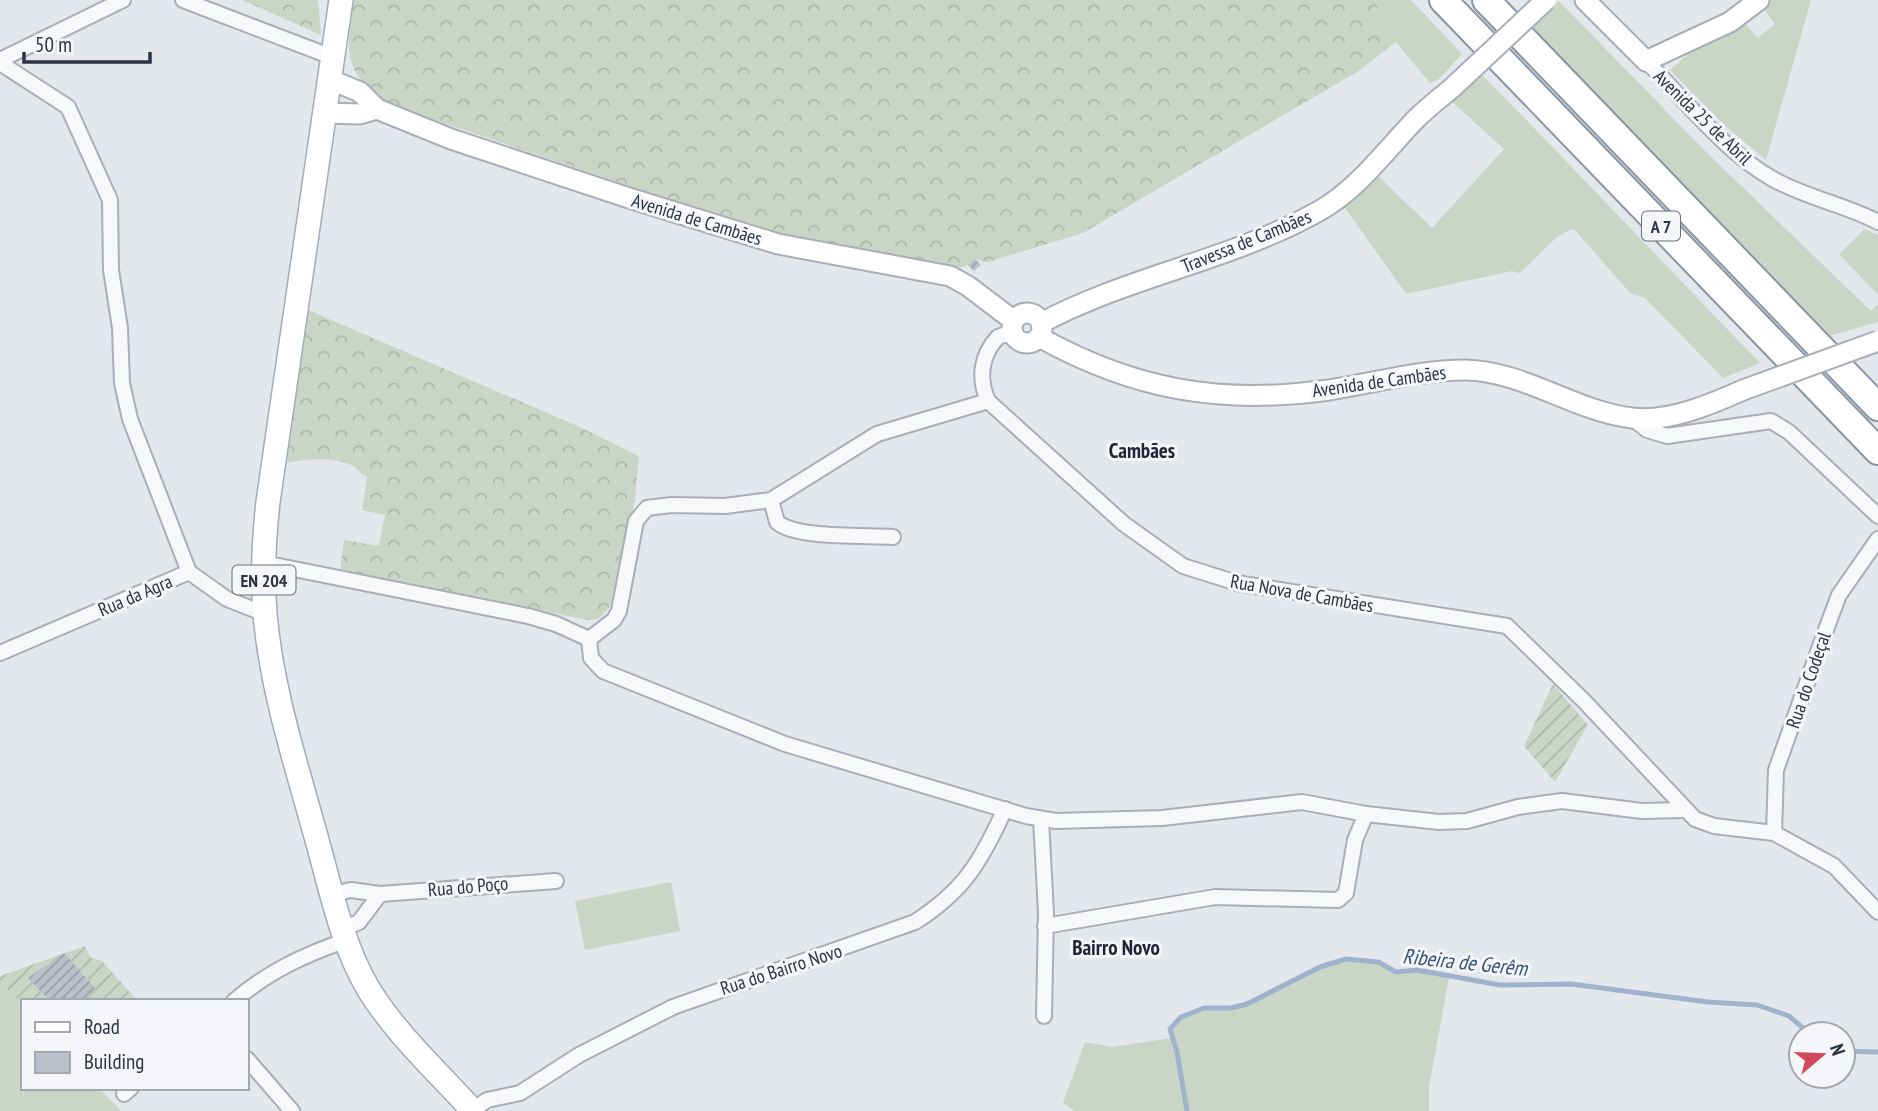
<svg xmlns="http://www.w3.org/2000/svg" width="1878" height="1111" viewBox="0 0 1878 1111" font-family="'PT Sans Narrow',sans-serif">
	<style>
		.grass { fill: #c9d6c5 }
		.forest { fill: url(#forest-crowns) }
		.garden { fill: url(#garden-furrows) }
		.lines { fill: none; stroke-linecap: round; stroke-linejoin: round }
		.stream { stroke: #9fb4cc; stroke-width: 5 }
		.building { fill: url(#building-hatch) }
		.street-casing { stroke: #a9aeb7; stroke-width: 18 }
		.secondary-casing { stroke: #a9aeb7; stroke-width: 23 }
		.primary-casing { stroke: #a3abb8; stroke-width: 26 }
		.highway-casing { stroke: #8b94a3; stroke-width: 30 }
		.street { stroke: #f7f8fa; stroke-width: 14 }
		.secondary { stroke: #fff; stroke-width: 19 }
		.primary { stroke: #fff; stroke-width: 23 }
		.highway { stroke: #fff; stroke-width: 26 }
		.secondary-bridge-casing { stroke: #a9aeb7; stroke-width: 23; stroke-linecap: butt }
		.secondary-bridge { stroke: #fff; stroke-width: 19 }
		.labels { text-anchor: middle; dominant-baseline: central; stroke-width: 6; stroke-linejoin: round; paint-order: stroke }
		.shield { fill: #f4f6f9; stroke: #676e7b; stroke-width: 2 }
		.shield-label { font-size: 18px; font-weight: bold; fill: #2b3445 }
		.street-label { font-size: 19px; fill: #2b3445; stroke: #f4f6f9 }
		.neighbourhood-label { font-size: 21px; font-weight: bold; fill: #1d2536; stroke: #f4f6f9 }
		.water-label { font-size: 21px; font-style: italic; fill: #34527a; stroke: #f4f6f9 }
	</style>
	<defs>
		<pattern id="forest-crowns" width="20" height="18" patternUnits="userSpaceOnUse" patternTransform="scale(1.75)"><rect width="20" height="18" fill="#c9d6c5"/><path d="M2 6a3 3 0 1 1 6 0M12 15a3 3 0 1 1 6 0" fill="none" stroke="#adb8ab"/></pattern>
		<pattern id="garden-furrows" width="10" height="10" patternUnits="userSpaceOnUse" patternTransform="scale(1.75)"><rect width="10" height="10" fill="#c9d6c5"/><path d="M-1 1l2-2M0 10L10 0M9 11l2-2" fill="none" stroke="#adb8ab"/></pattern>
		<pattern id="building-hatch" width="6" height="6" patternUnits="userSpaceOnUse" patternTransform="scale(1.75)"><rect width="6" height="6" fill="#bbc0ca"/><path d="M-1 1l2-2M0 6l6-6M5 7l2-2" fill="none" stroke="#989da6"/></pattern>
	</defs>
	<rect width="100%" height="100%" fill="#e4e7ec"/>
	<!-- grass -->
	<g class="grass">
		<polygon points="1384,0 1411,0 1462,54 1439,79 1430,83 1396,42 1376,10"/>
		<polygon points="1770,0 1811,0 1766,160 1724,125 1670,70 1691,52 1744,22 1758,38 1775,24 1762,7"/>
		<polygon points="1559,1 1706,152 1871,311 1878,304 1878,322 1829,336 1531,26"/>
		<path d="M1477,70L1510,103L1760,363L1723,378L1645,298L1630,293L1574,229C1553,233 1537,261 1519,273L1512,271L1406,294L1343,205L1378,176L1432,228L1504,149L1450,100Z"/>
		<polygon points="1865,229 1878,235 1878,295 1839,254"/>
		<polygon points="671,882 680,931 585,950 575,901"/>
		<path d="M1346,959L1378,962L1396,972L1417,970L1449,978L1429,1087V1111H1074L1063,1103L1085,1042L1111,1047L1172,1038L1170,1029C1195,1002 1212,1014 1243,1005C1279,995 1310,970 1346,959Z"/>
		<polygon points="0,981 23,1006 23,1088 99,1088 121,1111 0,1111"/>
	</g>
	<!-- forest -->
	<g class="forest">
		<polygon points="242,0 318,0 321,35"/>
		<path d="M354,0H1384L1376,10L1396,42L1360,70L1083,233L991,261L990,263L975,259L968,265L958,268L807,242L766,232L387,104C342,72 346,50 354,0Z"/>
		<path d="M308,310L580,427L639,456L635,500L613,602L600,618L588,620L340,571L344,540L379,546L385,515L362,510L367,476C358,474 358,467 349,464C329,457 307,459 287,463Z"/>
	</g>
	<!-- garden -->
	<g class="garden">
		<polygon points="1553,684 1588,725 1555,782 1524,746"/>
		<polygon points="85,946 91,958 102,961 138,1001 23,1001 23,1006 0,981 0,976"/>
	</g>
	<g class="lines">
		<!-- stream -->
		<g class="stream">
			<polyline points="1843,1051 1878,1052"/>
			<polyline points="1187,1111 1177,1052 1170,1029 1181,1017 1204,1008 1231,1008 1247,1004 1320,967 1346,959 1378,962 1396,972 1417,970 1500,985 1571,984 1708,1002 1757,1005 1789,1016 1810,1034"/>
		</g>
	</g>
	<!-- building -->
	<g class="building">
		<polygon points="975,259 981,265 974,271 968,265"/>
		<polygon points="64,953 95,988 82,1001 50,1001 28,978"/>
	</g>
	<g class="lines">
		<!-- street casing -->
		<g class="street-casing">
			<g id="street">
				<polyline points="183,0 332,57"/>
				<polyline points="0,60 123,0"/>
				<path d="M1646,61C1684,99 1726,153 1773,179C1806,198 1844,204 1878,222"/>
				<polyline points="0,63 68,107 110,200 111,270 120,328 122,383 130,419 189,572"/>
				<path d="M1013,332L998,337C981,355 978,378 988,401L1124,524L1183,566L1237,583L1507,626L1584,701L1695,819L1714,826L1774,833L1834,866L1878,912"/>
				<polyline points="1633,419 1647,430 1667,436 1771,421 1789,432 1878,516"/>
				<path d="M771,500L777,522C796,539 866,535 893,537"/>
				<polyline points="264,563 528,616 556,624 589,639"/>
				<polyline points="589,639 591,658 603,671 785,744 1026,816 1056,821 1162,818 1302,802 1366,814 1439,822 1467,821 1518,807 1562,801 1642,811 1685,810"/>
				<polyline points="589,639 614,620 619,611 636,521 647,508 671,505 725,506 771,500 877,434 988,401"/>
				<polyline points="0,653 189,572 227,599 265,614"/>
				<polyline points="1041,819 1046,913 1044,1016"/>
				<polyline points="1774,833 1776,770 1824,635 1839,595 1878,539"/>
				<polyline points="332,894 351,890 380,894 556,881"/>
				<polyline points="1045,926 1215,897 1338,900 1346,893 1355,840 1366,814"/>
				<polyline points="343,929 359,922 380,894"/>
				<path d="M234,1001C269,971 304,955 347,940"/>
				<polyline points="247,1059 292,1111"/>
				<polyline points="124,1094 131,1088"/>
				<path d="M472,1111L487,1100L520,1093L579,1055L673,1007L915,922C965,890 981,861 1005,809"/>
			</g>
		</g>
		<!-- secondary casing -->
		<g class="secondary-casing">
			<g id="secondary">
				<polyline points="1585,0 1646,61 1730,22 1759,0"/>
				<polyline points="329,79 360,92 377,109 451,139 629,198 778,244 950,276 968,286 1014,321"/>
				<polyline points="324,113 360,114 377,109"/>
				<circle cx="1027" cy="328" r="15"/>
				<path d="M1041,323C1129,276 1232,260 1319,211C1357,190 1385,151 1416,119C1427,108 1440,98 1452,88"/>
				<path d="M1039,337C1134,390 1221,405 1329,390C1374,383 1419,370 1465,370C1524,371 1574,411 1632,418C1667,423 1712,404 1743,390"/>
			</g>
		</g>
		<!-- primary casing -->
		<g class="primary-casing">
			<path id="primary" d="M341,0L268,502C264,538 262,576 265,613C271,689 297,767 317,840C331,890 342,945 369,990C396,1034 438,1072 473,1111"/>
		</g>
		<!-- highway casing -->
		<g class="highway-casing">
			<g id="highway">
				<polyline points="1443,0 1878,451"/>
				<polyline points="1486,0 1878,407"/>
			</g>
		</g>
		<!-- street -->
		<use href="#street" class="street"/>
		<!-- secondary -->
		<use href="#secondary" class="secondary"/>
		<!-- primary -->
		<use href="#primary" class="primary"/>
		<!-- highway -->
		<use href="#highway" class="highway"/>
		<!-- secondary-bridge casing -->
		<g class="secondary-bridge-casing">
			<g id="secondary-bridge">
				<polyline points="1452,88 1546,0"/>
				<polyline points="1743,390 1878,341"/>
			</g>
		</g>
		<!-- secondary-bridge -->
		<use href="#secondary-bridge" class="secondary-bridge"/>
	</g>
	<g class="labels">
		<!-- shield labels -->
		<g class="shield">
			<rect x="1642" y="211.5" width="38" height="29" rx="5"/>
			<rect x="232.5" y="565.5" width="63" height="29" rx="5"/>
		</g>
		<g class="shield-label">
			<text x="1661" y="226">A 7</text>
			<text x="264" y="580">EN 204</text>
		</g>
		<!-- street labels -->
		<g class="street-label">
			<text transform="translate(1703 117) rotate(44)">Avenida 25 de Abril</text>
			<text transform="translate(697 219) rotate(17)">Avenida de Cambães</text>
			<text transform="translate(1246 241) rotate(-22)">Travessa de Cambães</text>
			<text transform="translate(1379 381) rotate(-8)">Avenida de Cambães</text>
			<text transform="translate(1302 593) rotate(10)">Rua Nova de Cambães</text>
			<text transform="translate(135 595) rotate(-23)">Rua da Agra</text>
			<text transform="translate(1808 680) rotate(-71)">Rua do Codeçal</text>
			<text transform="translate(468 886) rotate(-5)">Rua do Poço</text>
			<text transform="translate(781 969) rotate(-18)">Rua do Bairro Novo</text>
		</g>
		<!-- neighbourhood labels -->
		<g class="neighbourhood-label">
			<text x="1142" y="450">Cambães</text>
			<text x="1116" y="947">Bairro Novo</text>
		</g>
		<!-- water labels -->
		<g class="water-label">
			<text transform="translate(1465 962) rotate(6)">Ribeira de Gerêm</text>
		</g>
	</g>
	<!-- legend -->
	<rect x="21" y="999" width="228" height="91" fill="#f4f6f9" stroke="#a4a8b1" stroke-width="2"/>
	<rect x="35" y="1022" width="35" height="10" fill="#ffffff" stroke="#a4a8b1" stroke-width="2"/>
	<text x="84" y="1034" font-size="21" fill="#2b3445">Road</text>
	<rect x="35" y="1052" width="35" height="21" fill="#bbc0ca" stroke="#a4a8b1" stroke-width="2"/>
	<text x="84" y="1069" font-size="21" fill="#2b3445">Building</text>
	<!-- north arrow -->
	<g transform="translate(1822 1055) rotate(71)"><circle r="33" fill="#f4f6f9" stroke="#a4a8b1" stroke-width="2"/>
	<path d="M0-5L12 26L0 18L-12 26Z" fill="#d1495b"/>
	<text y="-10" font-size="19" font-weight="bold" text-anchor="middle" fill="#2b3445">N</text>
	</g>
	<!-- scale -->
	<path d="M24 52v10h126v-10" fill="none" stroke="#2b3445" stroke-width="3.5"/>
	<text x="35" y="52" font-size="21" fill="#2b3445" stroke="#f4f6f9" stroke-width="5" paint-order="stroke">50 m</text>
</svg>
